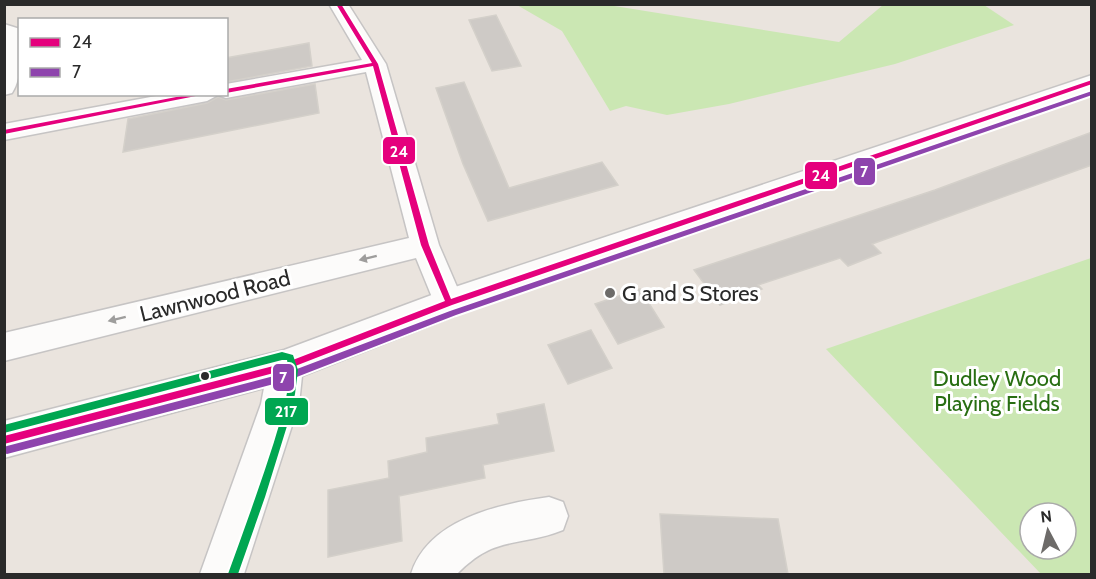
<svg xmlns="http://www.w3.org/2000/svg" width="1096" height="579" viewBox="0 0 1096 579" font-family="Cabin,sans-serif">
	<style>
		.green { fill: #cbe7b3; fill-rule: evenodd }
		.building { fill: #cecac6; stroke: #d4d0ca; stroke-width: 1.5 }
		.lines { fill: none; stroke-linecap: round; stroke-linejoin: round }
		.street-casing { stroke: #c6c4c4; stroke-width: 3 }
		.secondary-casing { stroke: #c6c4c4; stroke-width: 3 }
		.street { fill: #fcfbfa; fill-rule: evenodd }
		.secondary { fill: #fcfbfa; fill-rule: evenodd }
		.bus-1-casing { stroke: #fff; stroke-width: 4 }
		.bus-2-casing { stroke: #fff; stroke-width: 4 }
		.bus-3-casing { stroke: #fff; stroke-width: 4 }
		.bus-1 { fill: #e5007d; fill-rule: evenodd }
		.bus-2 { fill: #8e44ad; fill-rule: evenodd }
		.bus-3 { fill: #00a651; fill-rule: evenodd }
		.oneway { fill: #9e9d9c }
		.poi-dot { fill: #6d6b69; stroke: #fff; stroke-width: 2 }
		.bus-dot { fill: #2a2a2a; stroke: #fff; stroke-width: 2 }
		.labels { text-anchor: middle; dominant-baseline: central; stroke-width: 6; stroke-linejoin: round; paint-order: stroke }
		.poi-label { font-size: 22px; fill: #2a2a2a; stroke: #fff; text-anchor: start }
		.street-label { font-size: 22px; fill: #2a2a2a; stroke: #fff }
		.park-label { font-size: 22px; fill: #286e12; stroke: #fff }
		.line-badge { stroke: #fff; stroke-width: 2 }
		.badge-label { font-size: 16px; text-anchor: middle; font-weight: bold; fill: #fff }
	</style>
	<rect width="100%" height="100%" fill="#eae4de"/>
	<!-- green -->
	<g class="green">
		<polygon points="517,5 608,5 839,42 883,5 984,5 1014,25 895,64 729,104 667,115 626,106 610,111 562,31"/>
		<path d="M1091,258V574H1041L826,349ZM1030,513H1066V549H1030Z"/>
	</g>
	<!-- building -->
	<g class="building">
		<polygon points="496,15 521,66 492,71 469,20"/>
		<polygon points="309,43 312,66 226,82 226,58"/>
		<polygon points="464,82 509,188 602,162 618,185 488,221 463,164 436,88"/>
		<polygon points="315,84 319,113 123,152 128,119 207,103 218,97 226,100"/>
		<polygon points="1092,132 1092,165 872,244 881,253 848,266 840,258 758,285 762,289 720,305 694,270 935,190"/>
		<polygon points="640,289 664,327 618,344 595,304"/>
		<polygon points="591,330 612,368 568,384 548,345"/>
		<polygon points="544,404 554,451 483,465 485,478 399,496 402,541 328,557 328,490 389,478 388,461 427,452 426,438 499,424 497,414"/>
		<polygon points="660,514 778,519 788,574 664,574"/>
	</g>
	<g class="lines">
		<!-- street casing -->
		<g class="street-casing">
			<g id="street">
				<polygon points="329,4 348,4 386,64 439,245 464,303 460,312 449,315 438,312 416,258 4,361 4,333 409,238 366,72 226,98 218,95 207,101 4,140 4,124 167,94 226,94 226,84 362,60"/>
				<path d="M4,24L20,29C20,48 23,77 12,93L4,95Z"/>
				<path d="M549,497L563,502L568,516L563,530C518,548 496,534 457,574H411C428,519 499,504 549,497Z"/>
			</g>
		</g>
		<!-- secondary casing -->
		<g class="secondary-casing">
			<polygon id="secondary" points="1092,75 1092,90 461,313 302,376 299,404 244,574 200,574 261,404 264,388 4,458 4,421 284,350 437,293"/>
		</g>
		<!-- street -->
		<use href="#street" class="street"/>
		<!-- secondary -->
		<use href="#secondary" class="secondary"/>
		<!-- bus-1 casing -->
		<g class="bus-1-casing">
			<g id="bus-1">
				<polygon points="336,4 341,4 378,64 429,245 451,299 1092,80 1092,84 452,305 285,370 4,444 4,436 285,363 445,301 421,245 373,66 226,93 226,89 372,63"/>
				<polygon points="192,94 206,94 4,134 4,130"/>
			</g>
		</g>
		<!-- bus-2 casing -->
		<g class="bus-2-casing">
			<polygon id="bus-2" points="1092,91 1092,95 456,315 289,380 7,454 4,453 4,447 7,446 289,372 450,311"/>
		</g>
		<!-- bus-3 casing -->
		<g class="bus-3-casing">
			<path id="bus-3" d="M282,352L293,355L298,370L295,394L287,426L265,497L238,574H228C244,530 260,486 274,442C281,418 293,385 287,360H282L4,433V425Z"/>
		</g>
		<!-- bus-1 -->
		<use href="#bus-1" class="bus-1"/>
		<!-- bus-2 -->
		<use href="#bus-2" class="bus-2"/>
		<!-- bus-3 -->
		<use href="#bus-3" class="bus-3"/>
	</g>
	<!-- one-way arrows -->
	<defs><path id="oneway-solid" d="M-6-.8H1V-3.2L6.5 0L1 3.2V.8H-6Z" transform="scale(1.5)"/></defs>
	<g class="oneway">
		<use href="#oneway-solid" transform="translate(368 258) rotate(166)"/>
		<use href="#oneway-solid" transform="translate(117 319) rotate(166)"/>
	</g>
	<!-- markers -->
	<circle class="poi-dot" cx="610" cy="293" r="6"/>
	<circle class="bus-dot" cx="205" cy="376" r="5"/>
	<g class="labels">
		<!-- poi labels -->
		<g class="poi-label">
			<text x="622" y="293">G and S Stores</text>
		</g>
		<!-- street labels -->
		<g class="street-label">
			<text transform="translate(215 296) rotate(-14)">Lawnwood Road</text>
		</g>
		<!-- park labels -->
		<g class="park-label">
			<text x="997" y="378">Dudley Wood<tspan x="997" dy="25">Playing Fields</tspan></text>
		</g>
	</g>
	<g class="line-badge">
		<rect x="382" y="136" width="34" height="29" rx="6" fill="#e5007d"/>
		<rect x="853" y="157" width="23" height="29" rx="6" fill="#8e44ad"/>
		<rect x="804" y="161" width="34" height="29" rx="6" fill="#e5007d"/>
		<rect x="272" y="363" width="23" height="29" rx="6" fill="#8e44ad"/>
		<rect x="264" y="397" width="45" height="29" rx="6" fill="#00a651"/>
	</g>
	<g class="badge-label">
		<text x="399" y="157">24</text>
		<text x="864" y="177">7</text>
		<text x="821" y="181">24</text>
		<text x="283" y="383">7</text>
		<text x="286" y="417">217</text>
	</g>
	<!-- border -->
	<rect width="1096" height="579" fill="none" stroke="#2a2a2a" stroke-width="12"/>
	<!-- legend -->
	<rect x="18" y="18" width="210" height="78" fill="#ffffff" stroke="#aaaaaa" stroke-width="1.5"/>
	<rect x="30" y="38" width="30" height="9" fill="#e5007d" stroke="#aaaaaa" stroke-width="1.5"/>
	<text x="72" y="48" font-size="18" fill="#2a2a2a">24</text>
	<rect x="30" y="68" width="30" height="9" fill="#8e44ad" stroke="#aaaaaa" stroke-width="1.5"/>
	<text x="72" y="78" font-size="18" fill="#2a2a2a">7</text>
	<!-- north arrow -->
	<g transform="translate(1048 531) rotate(353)"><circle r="28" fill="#ffffff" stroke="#aaaaaa" stroke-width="1.5"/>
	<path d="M0-4.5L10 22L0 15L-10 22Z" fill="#6d6b69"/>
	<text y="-9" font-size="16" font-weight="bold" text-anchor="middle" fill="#2a2a2a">N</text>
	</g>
</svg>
